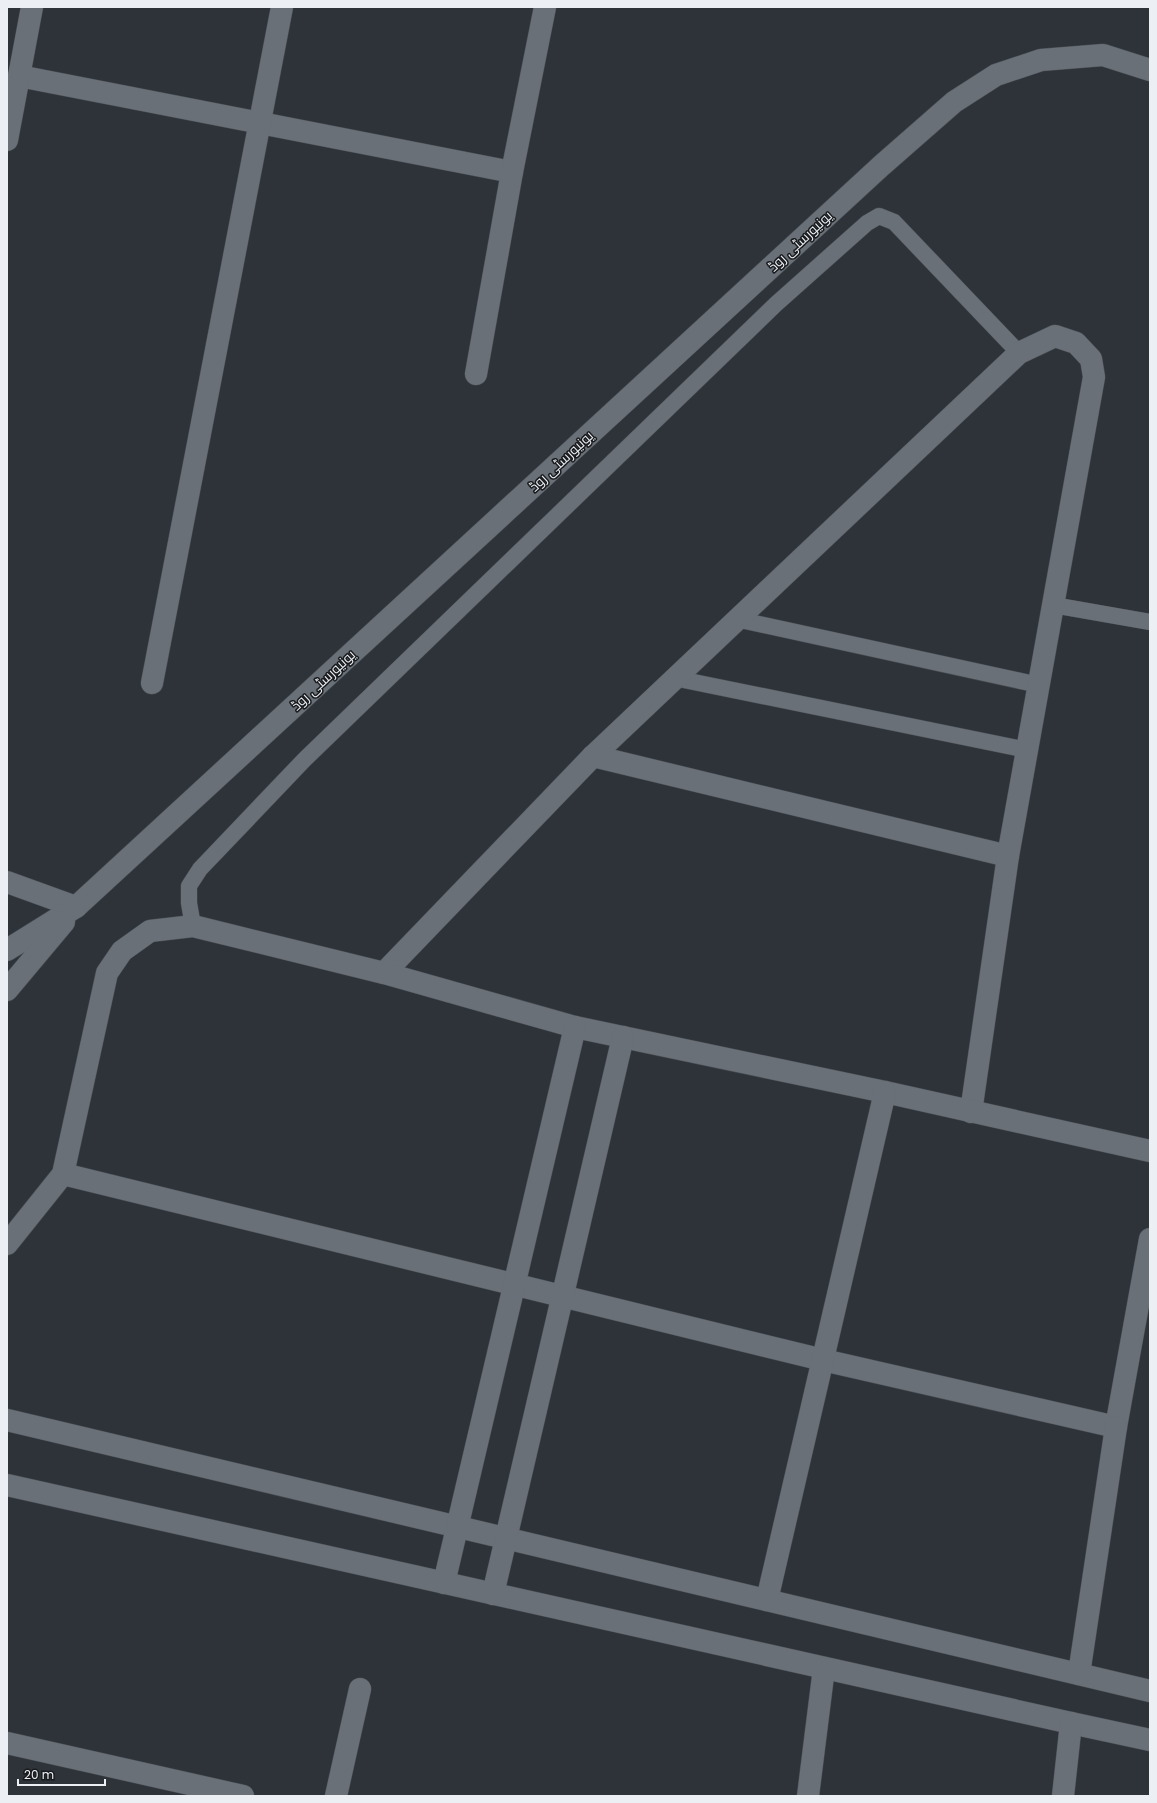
<svg xmlns="http://www.w3.org/2000/svg" width="1157" height="1803" viewBox="0 0 1157 1803" font-family="Poppins,Cairo,sans-serif">
	<style>
		.lines { fill: none; stroke-linecap: round; stroke-linejoin: round }
		.service-casing { stroke: #494e53; stroke-width: 17 }
		.minor-casing { stroke: #494e53; stroke-width: 23 }
		.secondary-casing { stroke: #494e53; stroke-width: 23 }
		.service { stroke: #697077; stroke-width: 16 }
		.minor { stroke: #697077; stroke-width: 22 }
		.secondary { stroke: #697077; stroke-width: 22 }
		.labels { text-anchor: middle; dominant-baseline: central; stroke-width: 3; stroke-linejoin: round; paint-order: stroke }
		.street-label { font-size: 14px; fill: #ecf0f4; stroke: #181a1d }
	</style>
	<rect width="100%" height="100%" fill="#2d3339"/>
	<g class="lines">
		<!-- service casing -->
		<g class="service-casing">
			<g id="service">
				<polyline points="1053,605 1150,622"/>
				<polyline points="736,619 1039,685"/>
				<polyline points="674,678 1027,750"/>
				<polyline points="193,926 189,903 189,886 200,869 305,759 776,304 867,223 879,216 894,222 1019,353"/>
			</g>
		</g>
		<!-- minor casing -->
		<g class="minor-casing">
			<g id="minor">
				<polyline points="19,76 512,172"/>
				<polyline points="7,140 32,7"/>
				<polyline points="476,374 512,172 545,7"/>
				<polyline points="152,683 282,7"/>
				<polyline points="593,756 1008,856"/>
				<polyline points="7,882 76,907"/>
				<polyline points="384,973 593,756 1019,353 1055,336 1076,343 1091,359 1094,377 1008,856 971,1112"/>
				<polyline points="63,1174 823,1360 1116,1427 1150,1239"/>
				<polyline points="7,1244 63,1174 107,973 122,951 150,931 193,926 384,973 575,1027 885,1092 1150,1151"/>
				<polyline points="7,1420 1150,1691"/>
				<polyline points="7,1485 1071,1723 1150,1740"/>
				<polyline points="444,1583 575,1027"/>
				<polyline points="493,1594 623,1037"/>
				<polyline points="767,1600 885,1092"/>
				<polyline points="1079,1674 1116,1427"/>
				<polyline points="7,1743 243,1796"/>
				<polyline points="336,1796 360,1689"/>
				<polyline points="808,1796 824,1668"/>
				<polyline points="1063,1796 1071,1723"/>
			</g>
		</g>
		<!-- secondary casing -->
		<g class="secondary-casing">
			<g id="secondary">
				<polyline points="7,950 76,907 881,166 954,102 996,75 1041,60 1103,55 1150,70"/>
				<polyline points="7,990 64,922"/>
			</g>
		</g>
		<!-- service -->
		<use href="#service" class="service"/>
		<!-- minor -->
		<use href="#minor" class="minor"/>
		<!-- secondary -->
		<use href="#secondary" class="secondary"/>
	</g>
	<g class="labels">
		<!-- street labels -->
		<g class="street-label">
			<text transform="translate(800 241) rotate(-43)">یونیورسٹی روڈ</text>
			<text transform="translate(561 461) rotate(-43)">یونیورسٹی روڈ</text>
			<text transform="translate(323 680) rotate(-43)">یونیورسٹی روڈ</text>
		</g>
	</g>
	<!-- border -->
	<rect width="1157" height="1803" fill="none" stroke="#ecf0f4" stroke-width="16"/>
	<!-- scale -->
	<path d="M18 1779v6h87v-6" fill="none" stroke="#ecf0f4" stroke-width="2"/>
	<text x="24" y="1779" font-size="12" fill="#ecf0f4" stroke="#181a1d" stroke-width="3" paint-order="stroke">20 m</text>
</svg>
